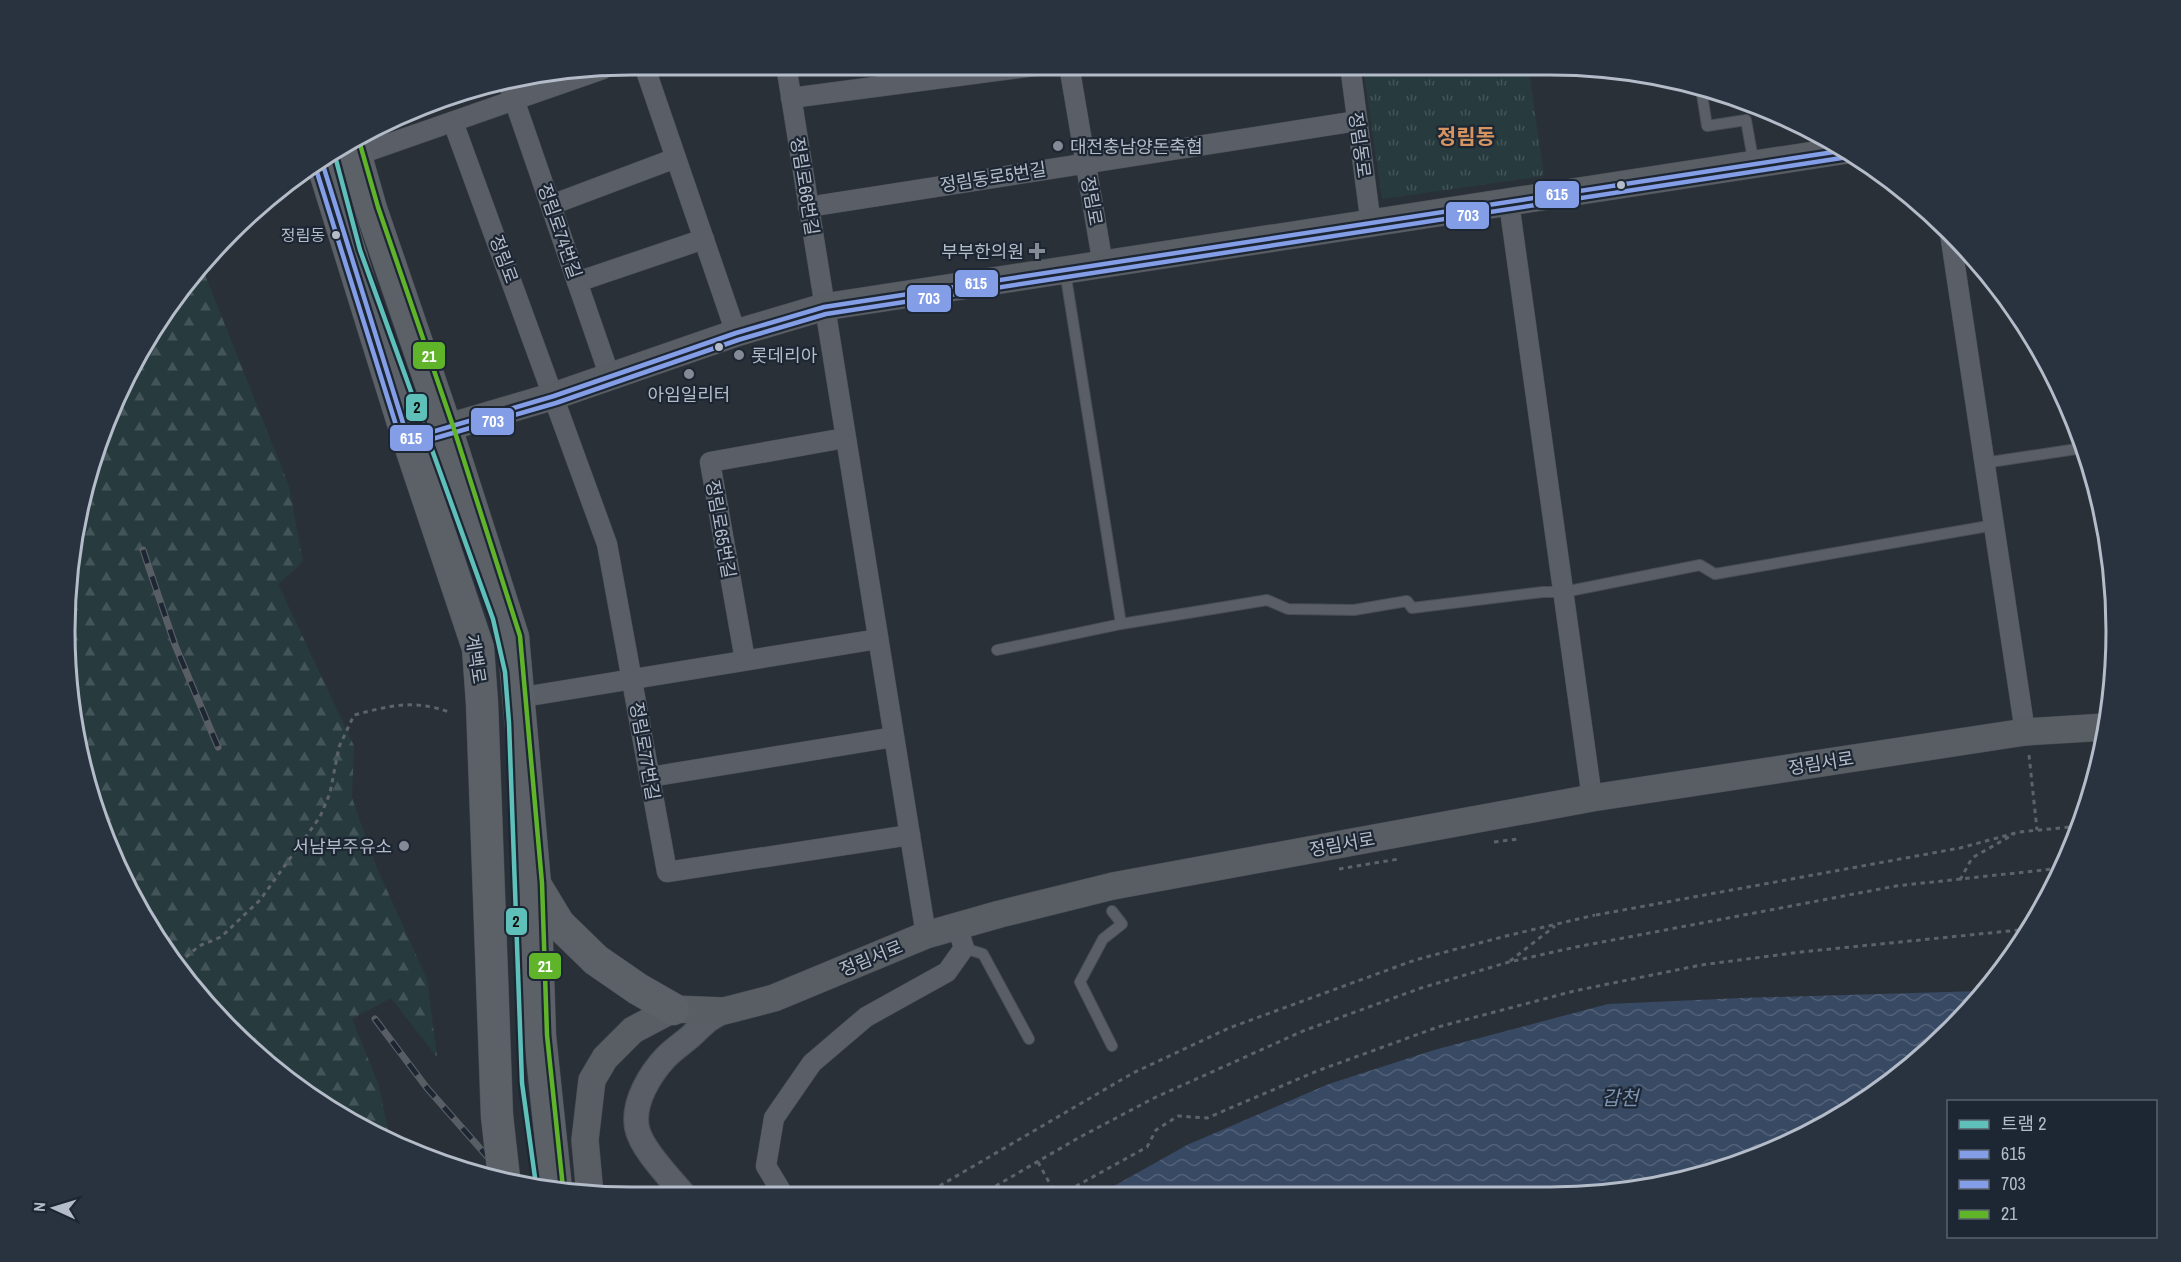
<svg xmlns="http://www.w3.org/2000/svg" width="2181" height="1262" viewBox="0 0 2181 1262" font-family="'Archivo Narrow','Noto Sans KR',sans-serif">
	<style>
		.grass { fill: url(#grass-tufts) }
		.forest { fill: url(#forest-firs) }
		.water { fill: url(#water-waves) }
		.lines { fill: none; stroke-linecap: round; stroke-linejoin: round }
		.service-casing { stroke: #484c53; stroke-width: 12 }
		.minor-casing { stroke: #484c53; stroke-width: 21 }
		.tertiary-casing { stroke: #484c53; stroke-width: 26 }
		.secondary-casing { stroke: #484c53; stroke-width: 28 }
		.primary-casing { stroke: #484c55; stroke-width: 33 }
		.path { stroke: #5d636a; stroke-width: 3; stroke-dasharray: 4.5 4.5; stroke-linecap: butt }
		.service { stroke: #5a5e66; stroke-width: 10 }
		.minor { stroke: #5a5e66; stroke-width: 20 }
		.tertiary { stroke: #5a5e66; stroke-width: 24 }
		.secondary { stroke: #595d64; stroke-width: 27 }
		.primary { stroke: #5c6168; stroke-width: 32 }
		.rail-casing { stroke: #595d64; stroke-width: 7 }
		.rail { stroke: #1d2633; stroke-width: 4.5; stroke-dasharray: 14; stroke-linecap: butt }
		.primary-bridge-casing { stroke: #484c55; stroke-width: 33; stroke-linecap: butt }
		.primary-bridge { stroke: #5c6168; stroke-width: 32 }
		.bus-1-casing { stroke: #1d2633; stroke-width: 9 }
		.bus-2-casing { stroke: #1d2633; stroke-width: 9 }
		.bus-3-casing { stroke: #1d2633; stroke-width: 9 }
		.bus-1 { stroke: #839de6; stroke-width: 4.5 }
		.bus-2 { stroke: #839de6; stroke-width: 4.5 }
		.bus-3 { stroke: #5fb42a; stroke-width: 4.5 }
		.tram-1-casing { stroke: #1d2633; stroke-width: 9 }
		.tram-1 { stroke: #5fc0b9; stroke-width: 4.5 }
		.poi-dot { fill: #848b96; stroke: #1d2633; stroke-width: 2 }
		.bus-dot { fill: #b4bcc9; stroke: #1d2633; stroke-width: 2 }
		.labels { text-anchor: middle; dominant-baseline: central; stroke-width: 4.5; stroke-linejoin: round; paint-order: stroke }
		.bus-label { font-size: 16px; fill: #b4bcc9; stroke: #1d2633; text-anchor: end }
		.street-label { font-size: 18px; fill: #b4bcc9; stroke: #1d2633 }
		.poi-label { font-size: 18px; fill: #b4bcc9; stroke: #1d2633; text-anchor: start }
		.water-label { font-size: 20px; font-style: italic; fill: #7c92b1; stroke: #1d2633 }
		.quarter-label { font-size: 21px; font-weight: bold; fill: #d59563; stroke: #1d2633 }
		.rim { fill: none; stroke: #b4bcc9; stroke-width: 3 }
		.line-badge { stroke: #1d2633; stroke-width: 2 }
		.badge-label { font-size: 16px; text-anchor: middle; font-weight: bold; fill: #fff }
		.pale-badge-label { font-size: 16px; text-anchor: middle; font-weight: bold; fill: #111 }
	</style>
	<defs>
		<pattern id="grass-tufts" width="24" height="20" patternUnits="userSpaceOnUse" patternTransform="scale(1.5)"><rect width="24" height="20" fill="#273a3e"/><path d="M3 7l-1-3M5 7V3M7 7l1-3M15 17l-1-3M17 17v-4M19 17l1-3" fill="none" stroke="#445559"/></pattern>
		<pattern id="forest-firs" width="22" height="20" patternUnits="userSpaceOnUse" patternTransform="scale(1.5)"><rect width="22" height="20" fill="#273a3e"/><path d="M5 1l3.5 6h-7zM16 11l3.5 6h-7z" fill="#445559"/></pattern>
		<pattern id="water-waves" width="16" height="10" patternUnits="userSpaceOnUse" patternTransform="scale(1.5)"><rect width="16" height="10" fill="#384963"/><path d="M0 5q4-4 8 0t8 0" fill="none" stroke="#526178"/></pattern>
	</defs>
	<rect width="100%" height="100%" fill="#2a3038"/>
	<!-- grass -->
	<polygon class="grass" points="1363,65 1528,66 1544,176 1382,199"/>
	<!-- forest -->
	<polygon class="forest" points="203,270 289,486 303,562 278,584 354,746 352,798 376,866 427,979 437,1057 391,998 352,1019 379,1086 390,1141 347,1121 205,1004 107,847 66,668 84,484 160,316"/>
	<!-- water -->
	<polygon class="water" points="1981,991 1951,1031 1864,1102 1732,1167 1624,1193 1098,1195 1187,1145 1329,1084 1434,1050 1608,1004 1741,998"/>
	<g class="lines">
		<!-- service casing -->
		<g class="service-casing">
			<g id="service">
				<polyline points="1701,88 1707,126 1746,120 1754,165"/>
				<polyline points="1065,271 1121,624 1267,600 1288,609 1354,610 1407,601 1412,608 1543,592 1564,592 1700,565 1715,574 1994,525"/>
				<polyline points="1984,463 2083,448"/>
				<polyline points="997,650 1121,624"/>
				<polyline points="964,948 983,954 1029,1039"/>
				<polyline points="1112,1046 1080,982 1103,939 1122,924 1112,911"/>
			</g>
		</g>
		<!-- minor casing -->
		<g class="minor-casing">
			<g id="minor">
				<polyline points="644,65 736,333"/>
				<polyline points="786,65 926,935"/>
				<polyline points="1069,65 1103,265"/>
				<polyline points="1350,65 1371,225"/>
				<polyline points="509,85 610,377"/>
				<polyline points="791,98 1042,65"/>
				<polyline points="453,122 607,544 667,872 910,835"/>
				<polyline points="357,155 603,69"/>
				<polyline points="1509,203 1592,798"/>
				<polyline points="551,205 676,158"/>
				<polyline points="808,207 1357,121"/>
				<polyline points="1950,233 2025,732"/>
				<polyline points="577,282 704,239"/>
				<polyline points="745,660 710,462 845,438"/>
				<polyline points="517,698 878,639"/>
				<polyline points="650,777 894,737"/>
				<polyline points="784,1196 766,1166 774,1118 812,1063 866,1017 947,972 964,948 957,926"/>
			</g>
		</g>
		<!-- tertiary casing -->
		<g class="tertiary-casing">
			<path id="tertiary" d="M685,1196C672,1180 641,1149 637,1128C632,1103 650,1074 666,1057C674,1049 683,1043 691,1036C705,1023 706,1020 724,1011"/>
		</g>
		<!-- secondary casing -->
		<g class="secondary-casing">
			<g id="secondary">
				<polyline points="408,439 554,396 736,333 824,307 1847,150"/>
				<polyline points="590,1195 585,1140 592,1080 605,1058 633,1030 673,1009 724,1011 774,998 926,935 1000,914 1113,886 1592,798 2025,732 2106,727"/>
			</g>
		</g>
		<!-- primary casing -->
		<g class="primary-casing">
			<g id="primary">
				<polyline points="353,146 371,209 446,428 513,637 535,884 540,1036 556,1189"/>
				<polyline points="322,162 408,439 478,648 482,703 497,1116"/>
				<polyline points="536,886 559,924 596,960 638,989 673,1009"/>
			</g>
		</g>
		<!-- path -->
		<g class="path">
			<polyline points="2029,755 2037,830"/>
			<polyline points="1494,842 1518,839"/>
			<polyline points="1339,869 1399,859"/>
			<polyline points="1960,880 1972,858 2014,834"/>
			<polyline points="1596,915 1960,848 2019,832 2081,826"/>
			<polyline points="1510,961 1555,926"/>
			<path d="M179,963L199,946L221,937L260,900L320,817L330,793L339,747L354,715C389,706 413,699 449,712"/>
			<polyline points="1038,1162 1056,1195"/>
			<polyline points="924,1195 1133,1073 1229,1028 1415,960 1506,936 1595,915"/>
			<polyline points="980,1195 1080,1137 1154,1098 1303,1031 1421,988 1509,962 1576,947 1896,886 2062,868"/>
			<polyline points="1060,1195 1147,1147 1156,1130 1178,1116 1207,1118 1317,1071 1438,1027 1574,991 1701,965 1801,952 2029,929"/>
		</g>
		<!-- service -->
		<use href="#service" class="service"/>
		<!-- minor -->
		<use href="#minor" class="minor"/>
		<!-- tertiary -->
		<use href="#tertiary" class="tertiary"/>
		<!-- secondary -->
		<use href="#secondary" class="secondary"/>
		<!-- primary -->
		<use href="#primary" class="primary"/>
		<!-- rail casing -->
		<g class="rail-casing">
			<g id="rail">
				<polyline points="143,550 175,645 218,747"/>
				<polyline points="375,1019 427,1088 507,1179"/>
			</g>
		</g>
		<!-- rail -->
		<use href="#rail" class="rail"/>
		<!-- primary-bridge casing -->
		<g class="primary-bridge-casing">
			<polyline id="primary-bridge" points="497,1116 504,1178"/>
		</g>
		<!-- primary-bridge -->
		<use href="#primary-bridge" class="primary-bridge"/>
		<!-- bus-1 casing -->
		<g class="bus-1-casing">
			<polyline id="bus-1" points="322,162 408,439 554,396 736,333 824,307 1847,150"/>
		</g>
		<!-- bus-2 casing -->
		<g class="bus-2-casing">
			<polyline id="bus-2" points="315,166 401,441 408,446 556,403 738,340 826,314 1848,157"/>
		</g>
		<!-- bus-3 casing -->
		<g class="bus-3-casing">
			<polyline id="bus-3" points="360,144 378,207 453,426 520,636 542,883 547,1035 563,1188"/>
		</g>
		<!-- bus-1 -->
		<use href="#bus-1" class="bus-1"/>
		<!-- bus-2 -->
		<use href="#bus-2" class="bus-2"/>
		<!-- bus-3 -->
		<use href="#bus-3" class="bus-3"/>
		<!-- tram-1 casing -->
		<g class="tram-1-casing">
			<polyline id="tram-1" points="335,156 360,250 493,619 505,672 509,723 522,1083 536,1185"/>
		</g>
		<!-- tram-1 -->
		<use href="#tram-1" class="tram-1"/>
	</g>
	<!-- markers -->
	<g class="poi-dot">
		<circle cx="1058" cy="146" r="6"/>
		<path d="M1034 242h6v6h6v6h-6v6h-6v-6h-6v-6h6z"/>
		<circle cx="739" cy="355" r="6"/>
		<circle cx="689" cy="374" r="6"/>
		<circle cx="404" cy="846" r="6"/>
	</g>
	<g class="bus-dot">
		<circle cx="1621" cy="185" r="5"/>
		<circle cx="336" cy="235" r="5"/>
		<circle cx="719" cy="347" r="5"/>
	</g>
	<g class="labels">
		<!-- bus labels -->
		<g class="bus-label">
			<text x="325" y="235">정림동</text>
		</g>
		<!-- street labels -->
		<g class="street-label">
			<text transform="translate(1360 145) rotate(82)">정림동로</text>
			<text transform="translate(993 177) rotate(-9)">정림동로5번길</text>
			<text transform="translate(805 186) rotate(81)">정림로66번길</text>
			<text transform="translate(1092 201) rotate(80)">정림로</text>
			<text transform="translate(560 231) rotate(71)">정림로74번길</text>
			<text transform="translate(504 259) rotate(70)">정림로</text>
			<text transform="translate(721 529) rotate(80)">정림로65번길</text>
			<text transform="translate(476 659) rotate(81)">계백로</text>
			<text transform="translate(645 751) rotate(80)">정림로77번길</text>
			<text transform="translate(1821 763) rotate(-9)">정림서로</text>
			<text transform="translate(1342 844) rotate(-10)">정림서로</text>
			<text transform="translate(871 958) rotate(-22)">정림서로</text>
		</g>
		<!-- poi labels -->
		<g class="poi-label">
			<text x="1070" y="146">대전충남양돈축협</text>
			<text x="1024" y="251" text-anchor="end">부부한의원</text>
			<text x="751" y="355">롯데리아</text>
			<text x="689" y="394" text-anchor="middle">아임일리터</text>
			<text x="392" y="846" text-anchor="end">서남부주유소</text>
		</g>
		<!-- water labels -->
		<g class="water-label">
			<text x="1620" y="1097">갑천</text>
		</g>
		<!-- quarter labels -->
		<g class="quarter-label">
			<text x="1466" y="136">정림동</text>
		</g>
	</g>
	<!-- crop -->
	<path d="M0 0H2181V1262H0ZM631 75H1550A556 556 0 0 1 2106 631V631A556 556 0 0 1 1550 1187H631A556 556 0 0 1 75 631V631A556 556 0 0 1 631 75Z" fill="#29323f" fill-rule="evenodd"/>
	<path class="rim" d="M631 75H1550A556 556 0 0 1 2106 631V631A556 556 0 0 1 1550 1187H631A556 556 0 0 1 75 631V631A556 556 0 0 1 631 75Z"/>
	<g class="line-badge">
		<rect x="1534" y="180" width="46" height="29" rx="6" fill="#839de6"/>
		<rect x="1445" y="201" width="45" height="29" rx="6" fill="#839de6"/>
		<rect x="954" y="269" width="45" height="29" rx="6" fill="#839de6"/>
		<rect x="906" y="284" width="46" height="29" rx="6" fill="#839de6"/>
		<rect x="412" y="341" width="34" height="29" rx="6" fill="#5fb42a"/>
		<rect x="405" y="393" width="23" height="29" rx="6" fill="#5fc0b9"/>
		<rect x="470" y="407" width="45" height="29" rx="6" fill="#839de6"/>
		<rect x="389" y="424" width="45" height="28" rx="6" fill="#839de6"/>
		<rect x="505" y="907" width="23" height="29" rx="6" fill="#5fc0b9"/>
		<rect x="528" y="952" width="34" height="28" rx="6" fill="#5fb42a"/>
	</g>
	<g class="badge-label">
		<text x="1557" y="200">615</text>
		<text x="1468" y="221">703</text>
		<text x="976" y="289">615</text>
		<text x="929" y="304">703</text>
		<text x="429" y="362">21</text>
		<text x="493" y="427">703</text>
		<text x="411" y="444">615</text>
		<text x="545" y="972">21</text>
	</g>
	<g class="pale-badge-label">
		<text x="417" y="413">2</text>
		<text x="516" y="927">2</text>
	</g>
	<!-- legend -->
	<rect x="1947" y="1100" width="210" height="138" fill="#1d2633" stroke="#59626f" stroke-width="1.5"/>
	<rect x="1959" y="1120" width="30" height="9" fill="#5fc0b9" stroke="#59626f" stroke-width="1.5"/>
	<text x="2001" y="1130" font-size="18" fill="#b4bcc9">트램 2</text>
	<rect x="1959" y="1150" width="30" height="9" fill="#839de6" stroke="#59626f" stroke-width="1.5"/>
	<text x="2001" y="1160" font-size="18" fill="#b4bcc9">615</text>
	<rect x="1959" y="1180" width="30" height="9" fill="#839de6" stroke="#59626f" stroke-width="1.5"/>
	<text x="2001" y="1190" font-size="18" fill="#b4bcc9">703</text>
	<rect x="1959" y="1210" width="30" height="9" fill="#5fb42a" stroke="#59626f" stroke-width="1.5"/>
	<text x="2001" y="1220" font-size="18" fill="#b4bcc9">21</text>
	<!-- north arrow -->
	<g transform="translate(54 1208) rotate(274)" stroke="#1d2633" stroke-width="4.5" paint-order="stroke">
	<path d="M0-4.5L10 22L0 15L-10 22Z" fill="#b4bcc9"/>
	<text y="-9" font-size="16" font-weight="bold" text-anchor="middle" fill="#b4bcc9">N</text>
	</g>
</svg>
